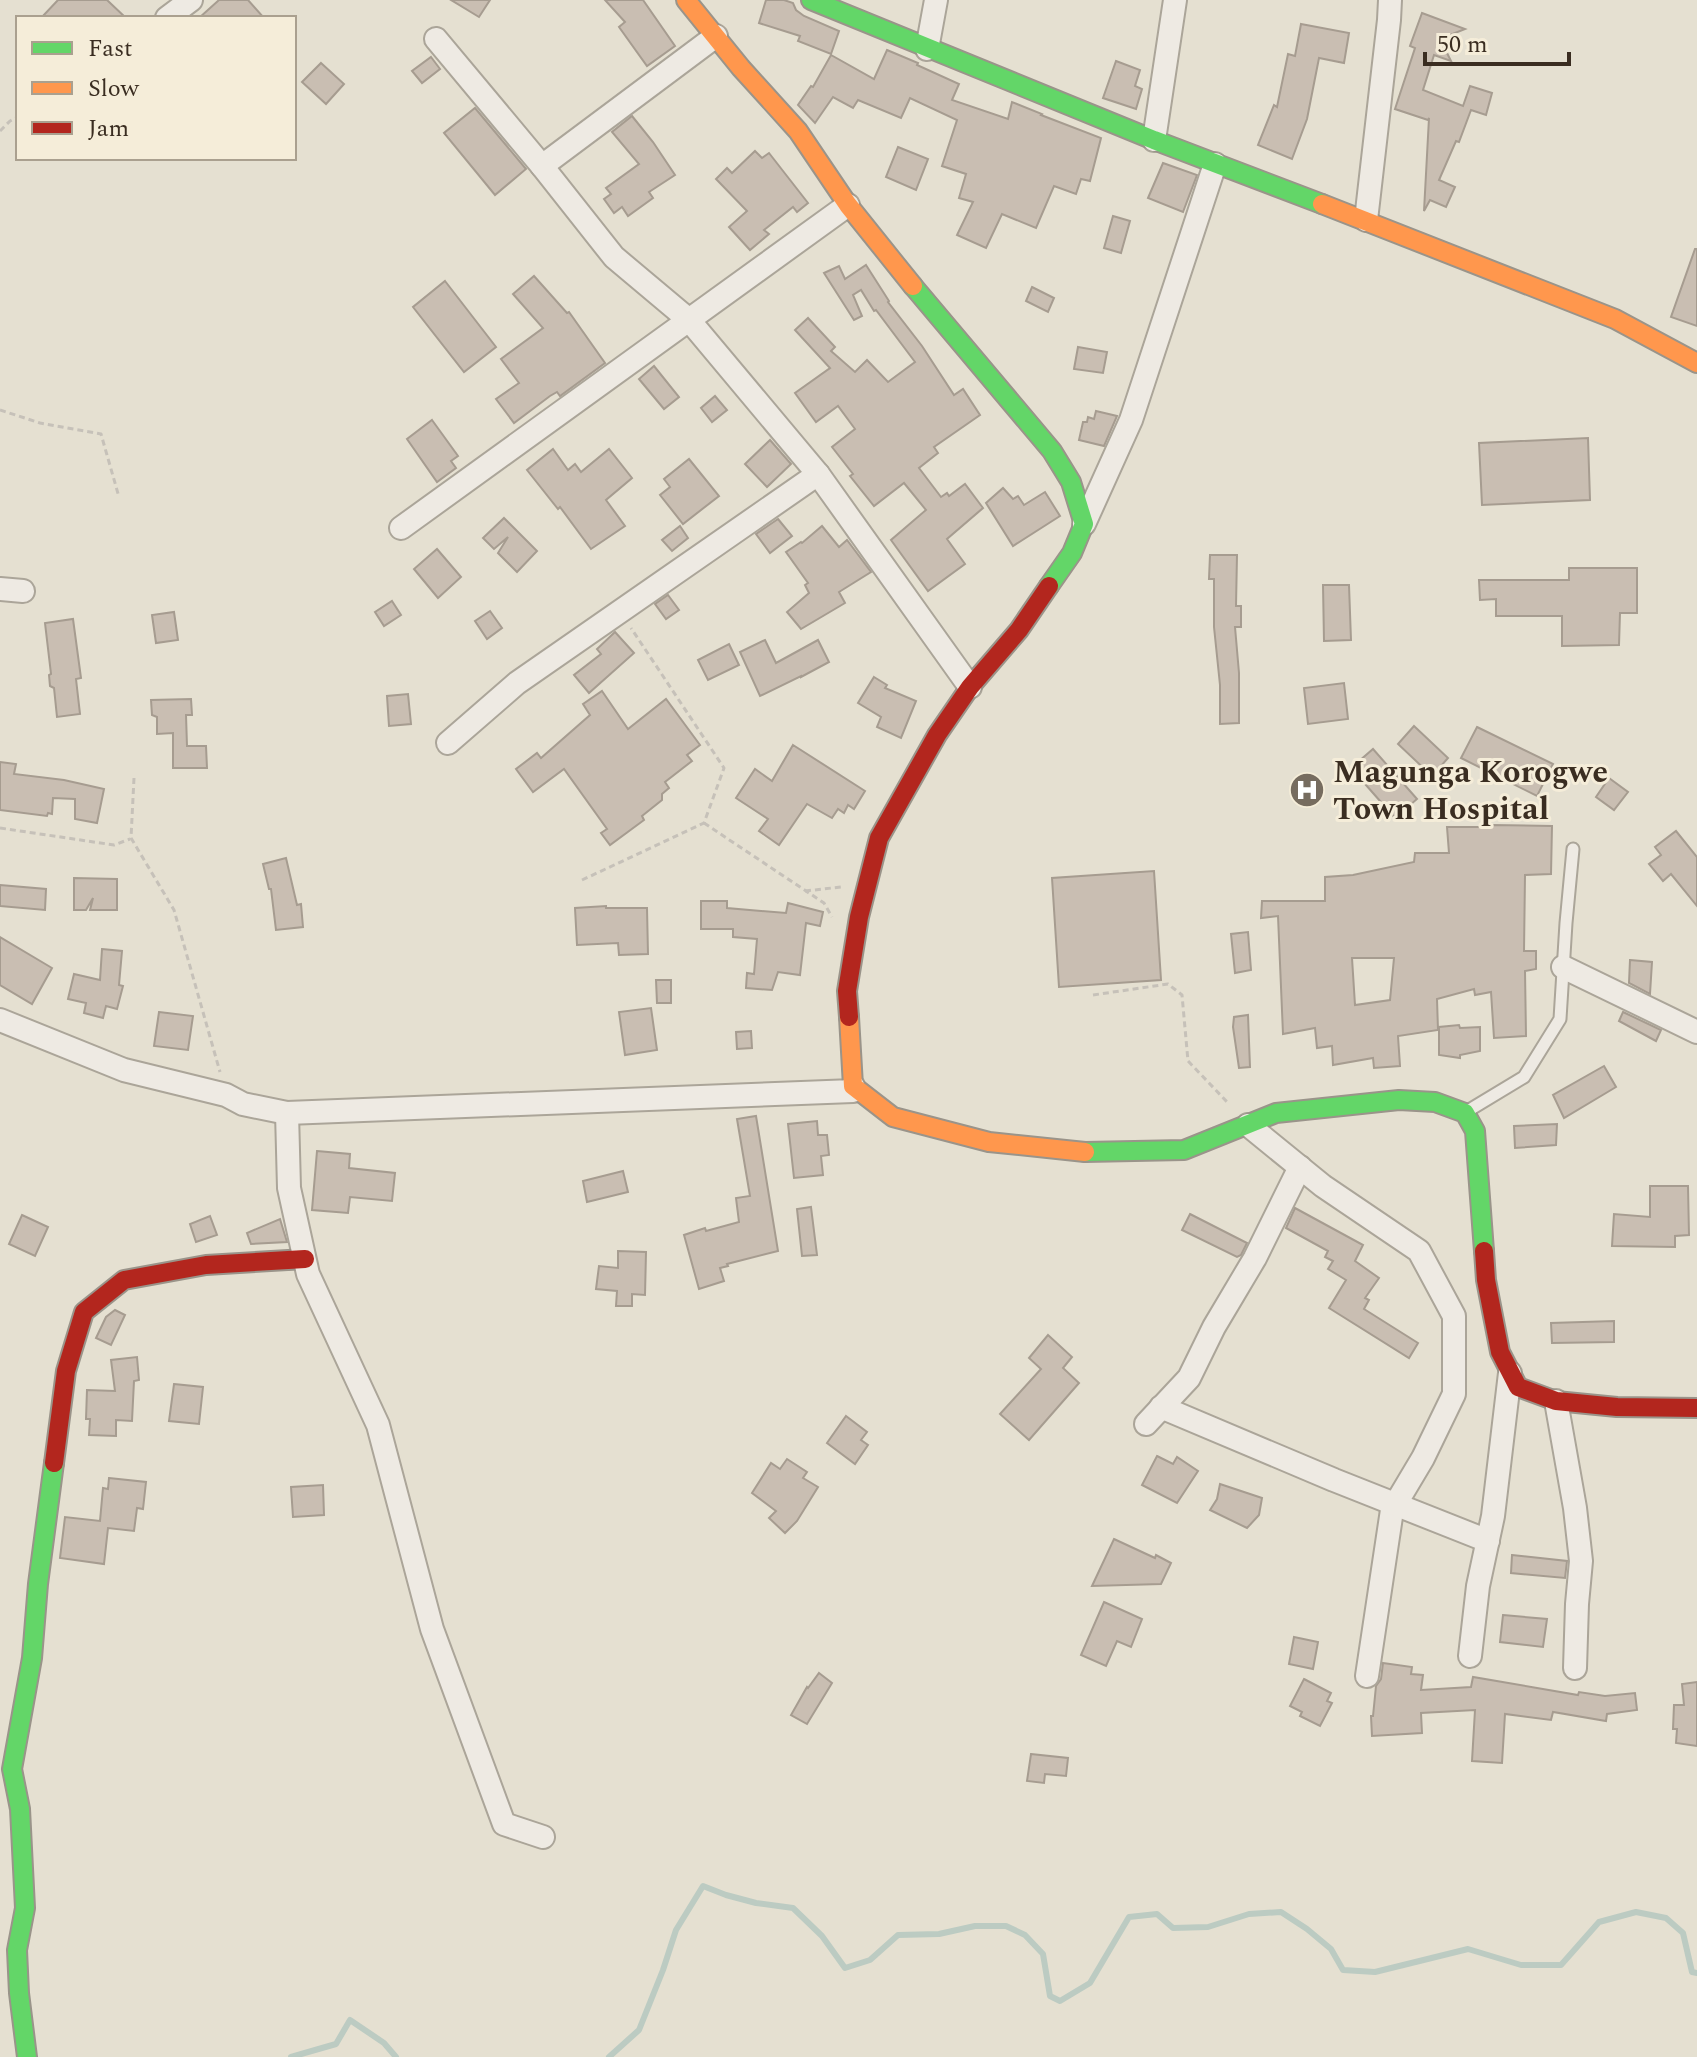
<svg xmlns="http://www.w3.org/2000/svg" width="1697" height="2057" viewBox="0 0 1697 2057" font-family="Spectral,serif">
	<style>
		.lines { fill: none; stroke-linecap: round; stroke-linejoin: round }
		.stream { stroke: #bccbc2; stroke-width: 6 }
		.building { fill: #c9beb2; stroke: #a69c90; stroke-width: 2; fill-rule: evenodd }
		.lane-casing { stroke: #aba599; stroke-width: 15 }
		.street-casing { stroke: #aba599; stroke-width: 26 }
		.fast-casing { stroke: #9a948a; stroke-width: 22 }
		.slow-casing { stroke: #9a948a; stroke-width: 22 }
		.jam-casing { stroke: #9a948a; stroke-width: 22 }
		.path { stroke: #c6c1b9; stroke-width: 3; stroke-dasharray: 6 4; stroke-linecap: butt }
		.lane { stroke: #eeeae3; stroke-width: 11 }
		.street { stroke: #eeeae3; stroke-width: 22 }
		.fast { stroke: #63d668; stroke-width: 18 }
		.slow { stroke: #ff974d; stroke-width: 18 }
		.jam { stroke: #b3261e; stroke-width: 18 }
		.labels { text-anchor: middle; dominant-baseline: central; stroke-width: 6; stroke-linejoin: round; paint-order: stroke }
		.poi-label { font-size: 32px; font-weight: bold; fill: #3a2d21; stroke: #f5edd9; text-anchor: start }
	</style>
	<rect width="100%" height="100%" fill="#e5e0d1"/>
	<g class="lines">
		<!-- stream -->
		<g class="stream">
			<polyline points="291,2057 336,2044 350,2020 384,2043 396,2057"/>
			<polyline points="609,2057 639,2030 663,1970 676,1930 703,1886 726,1895 756,1903 793,1908 822,1936 845,1968 870,1960 898,1935 939,1934 975,1926 1006,1926 1025,1935 1043,1954 1050,1996 1060,2001 1090,1983 1129,1917 1157,1914 1173,1928 1208,1927 1249,1914 1281,1912 1307,1929 1331,1949 1343,1970 1375,1972 1468,1949 1521,1965 1561,1965 1599,1922 1636,1912 1666,1918 1683,1933 1692,1972 1697,1973"/>
		</g>
	</g>
	<!-- building -->
	<g class="building">
		<polygon points="58,0 107,0 126,18 41,18"/>
		<polygon points="219,0 248,0 264,18 199,18"/>
		<polygon points="451,0 490,0 479,17"/>
		<polygon points="605,0 643,0 675,46 647,66 619,27 625,22"/>
		<polygon points="766,0 784,0 793,3 796,10 804,16 839,31 831,54 798,41 800,36 759,23"/>
		<polygon points="1422,13 1465,29 1440,39 1451,61 1434,55 1423,90 1463,106 1470,86 1492,93 1486,115 1471,110 1459,142 1456,141 1439,180 1455,187 1446,207 1430,200 1424,211 1429,118 1428,120 1395,109 1415,48 1410,46"/>
		<polygon points="1301,24 1349,33 1344,63 1319,58 1307,119 1292,159 1258,145 1274,105 1277,107 1288,54 1295,56"/>
		<polygon points="887,50 918,63 917,65 959,84 952,100 1008,119 1012,102 1042,114 1041,115 1101,138 1090,181 1081,179 1076,194 1054,186 1036,228 1002,214 986,248 957,235 973,202 959,198 966,174 942,166 957,120 910,98 901,118 858,100 853,108 833,97 815,123 798,105 811,86 813,87 831,55 874,79"/>
		<polygon points="431,57 440,69 422,83 412,71"/>
		<polygon points="1116,61 1140,70 1135,86 1142,89 1136,109 1103,98"/>
		<polygon points="321,63 344,84 326,104 302,82"/>
		<polygon points="475,108 526,169 495,195 444,133"/>
		<polygon points="632,116 653,142 675,175 649,192 653,198 628,216 622,207 614,213 604,199 611,194 606,188 639,164 612,132"/>
		<polygon points="898,147 928,159 916,190 886,177"/>
		<polygon points="755,151 762,158 769,153 808,203 797,212 793,207 764,230 769,234 750,250 729,227 747,211 716,179 727,168 732,173"/>
		<polygon points="1163,163 1197,175 1183,212 1148,198"/>
		<polygon points="1113,216 1130,221 1121,253 1104,248"/>
		<polygon points="1695,249 1697,249 1697,326 1671,317"/>
		<polygon points="866,265 889,301 888,302 922,346 954,395 963,389 980,415 934,447 938,453 919,468 941,497 947,493 949,496 965,484 983,508 947,539 965,564 928,591 891,540 926,510 904,483 874,506 850,476 853,474 832,447 855,429 838,406 816,422 795,393 830,368 795,330 808,318 835,347 831,351 855,372 867,360 888,382 915,362 876,310 874,311 861,290 853,295 862,316 854,320 824,273 839,266 845,279"/>
		<polygon points="534,276 567,313 569,312 605,363 560,396 557,392 550,396 514,423 496,399 519,383 501,359 543,328 513,294"/>
		<polygon points="445,281 496,347 464,372 413,307"/>
		<polygon points="1032,287 1054,298 1048,312 1026,301"/>
		<polygon points="1078,347 1107,352 1103,373 1074,369"/>
		<polygon points="654,366 679,397 664,409 639,379"/>
		<polygon points="715,396 727,410 712,422 701,408"/>
		<polygon points="1096,411 1117,416 1104,446 1079,440 1083,422 1087,422 1088,417 1094,419"/>
		<polygon points="432,420 458,456 451,461 456,468 437,482 407,439"/>
		<polygon points="1588,438 1590,500 1482,505 1479,443"/>
		<polygon points="770,440 791,464 767,487 745,464"/>
		<polygon points="553,449 568,470 575,464 581,472 609,449 632,478 606,500 625,526 591,549 560,507 558,509 527,470"/>
		<polygon points="689,459 719,496 683,524 660,495 670,487 664,479"/>
		<polygon points="1003,488 1013,499 1018,496 1024,505 1045,492 1060,516 1013,546 986,503"/>
		<polygon points="504,518 537,551 517,572 498,553 508,537 494,549 483,538"/>
		<polygon points="778,519 792,536 770,553 756,534"/>
		<polygon points="680,526 688,538 672,551 662,540"/>
		<polygon points="822,526 839,547 847,540 871,572 839,592 845,603 801,629 787,612 809,593 805,585 808,583 786,552 801,542 802,543"/>
		<polygon points="437,549 461,577 438,598 414,569"/>
		<polygon points="1210,555 1237,555 1236,606 1241,606 1241,627 1235,627 1239,673 1239,723 1220,724 1220,685 1214,627 1214,579 1209,579"/>
		<polygon points="1569,568 1637,568 1637,613 1620,613 1619,645 1562,646 1562,616 1496,616 1496,599 1480,600 1479,580 1569,580"/>
		<polygon points="1323,585 1349,585 1351,640 1324,641"/>
		<polygon points="668,595 679,610 666,619 655,604"/>
		<polygon points="392,601 401,615 384,626 375,612"/>
		<polygon points="490,611 502,628 487,639 475,621"/>
		<polygon points="174,612 178,640 156,643 152,615"/>
		<polygon points="73,619 81,678 76,679 80,714 57,717 54,688 50,686 49,675 51,674 45,623"/>
		<polygon points="615,632 634,653 589,693 574,675 601,654 597,649"/>
		<polygon points="765,640 776,663 818,640 829,662 801,677 801,676 760,696 740,652"/>
		<polygon points="729,644 739,665 708,680 698,660"/>
		<polygon points="874,677 887,685 885,688 916,701 901,738 877,727 881,717 858,703"/>
		<polygon points="1344,683 1348,719 1308,724 1304,688"/>
		<polygon points="602,691 628,729 666,699 700,745 687,755 692,761 665,782 669,788 662,794 662,800 642,816 644,820 610,845 601,833 607,829 564,769 533,792 516,769 537,753 541,758 590,715 583,704"/>
		<polygon points="408,694 411,724 389,726 387,696"/>
		<polygon points="191,699 192,715 186,715 187,746 206,746 207,768 173,768 173,733 157,734 157,717 152,715 151,700"/>
		<polygon points="1414,726 1448,758 1432,776 1398,744"/>
		<polygon points="1477,727 1553,764 1537,796 1461,758"/>
		<polygon points="793,745 865,791 854,809 848,805 844,813 838,809 832,818 807,804 779,845 759,831 768,819 736,798 755,769 772,781"/>
		<polygon points="1373,749 1417,799 1395,818 1351,768"/>
		<polygon points="0,762 16,764 14,774 64,780 104,789 97,823 75,819 75,799 53,798 52,814 48,813 47,816 0,810"/>
		<polygon points="1609,778 1628,792 1614,810 1596,797"/>
		<path d="M1491,825L1552,826L1551,874L1525,875L1524,951H1536V969L1525,971L1526,1036L1494,1038L1491,992L1475,995L1474,989L1437,999L1438,1030L1398,1036L1400,1066L1374,1068L1373,1058L1333,1065L1332,1046L1317,1048L1315,1028L1283,1034L1278,916L1261,918L1262,901H1325V877L1353,875L1414,862L1415,853H1449L1447,827H1491ZM1352,958H1394L1390,1000L1355,1005Z"/>
		<polygon points="1676,831 1697,857 1697,906 1671,874 1663,881 1649,864 1661,855 1655,847"/>
		<polygon points="286,858 297,905 301,904 303,927 276,930 271,889 269,889 263,864"/>
		<polygon points="1154,871 1161,980 1059,987 1052,878"/>
		<polygon points="74,878 117,879 117,910 90,910 93,898 86,910 74,910"/>
		<polygon points="0,885 46,889 45,910 0,906"/>
		<polygon points="701,901 727,901 727,908 786,913 788,903 823,912 820,926 806,923 800,975 778,972 772,990 746,988 747,973 754,974 757,939 733,937 733,929 701,929"/>
		<polygon points="606,906 606,908 647,908 648,954 619,955 618,943 577,945 575,908"/>
		<polygon points="1248,932 1251,970 1235,973 1231,934"/>
		<polygon points="0,937 52,968 32,1004 0,985"/>
		<polygon points="102,949 122,951 119,985 123,986 117,1009 106,1006 103,1018 84,1013 86,1003 68,999 74,974 100,980"/>
		<polygon points="1630,960 1652,962 1650,994 1629,983"/>
		<polygon points="656,980 671,980 671,1003 657,1003"/>
		<polygon points="651,1008 657,1050 625,1055 619,1012"/>
		<polygon points="159,1012 193,1016 188,1050 154,1046"/>
		<polygon points="1623,1012 1661,1030 1656,1041 1619,1021"/>
		<polygon points="1248,1015 1250,1067 1239,1068 1233,1027 1234,1017"/>
		<polygon points="1459,1025 1460,1028 1480,1027 1480,1051 1460,1055 1460,1058 1439,1055 1439,1027"/>
		<polygon points="751,1031 752,1048 737,1049 736,1032"/>
		<polygon points="1604,1066 1616,1087 1564,1118 1553,1095"/>
		<polygon points="756,1116 778,1251 727,1264 728,1266 720,1268 724,1281 699,1289 684,1235 705,1228 706,1231 739,1222 736,1198 750,1196 737,1119"/>
		<polygon points="817,1121 818,1135 827,1135 829,1155 821,1156 823,1175 794,1178 788,1124"/>
		<polygon points="1557,1124 1556,1145 1515,1148 1514,1126"/>
		<polygon points="317,1151 350,1154 349,1168 395,1173 392,1201 350,1197 348,1213 312,1210"/>
		<polygon points="623,1171 628,1192 587,1202 583,1181"/>
		<polygon points="1650,1186 1688,1186 1689,1235 1675,1236 1675,1247 1612,1246 1614,1214 1650,1217"/>
		<polygon points="811,1207 817,1255 802,1256 797,1209"/>
		<polygon points="1295,1208 1363,1245 1355,1261 1379,1278 1365,1298 1369,1300 1364,1309 1418,1343 1409,1358 1329,1308 1346,1280 1328,1269 1333,1261 1325,1257 1328,1251 1286,1228"/>
		<polygon points="1190,1214 1247,1243 1241,1255 1237,1257 1182,1230"/>
		<polygon points="22,1215 48,1227 35,1256 9,1244"/>
		<polygon points="210,1216 217,1235 196,1242 190,1224"/>
		<polygon points="280,1219 287,1242 251,1244 247,1233"/>
		<polygon points="618,1251 646,1252 645,1295 632,1294 632,1306 616,1306 617,1291 596,1289 599,1266 618,1268"/>
		<polygon points="115,1310 125,1315 111,1345 96,1338 106,1317"/>
		<polygon points="1614,1321 1614,1342 1552,1343 1551,1323"/>
		<polygon points="1048,1335 1072,1357 1063,1368 1079,1383 1029,1440 1000,1414 1041,1369 1029,1358"/>
		<polygon points="137,1357 139,1380 134,1381 132,1421 116,1420 116,1436 89,1435 90,1419 86,1419 87,1390 115,1391 111,1360"/>
		<polygon points="174,1384 203,1387 199,1424 169,1421"/>
		<polygon points="846,1416 867,1432 861,1440 868,1445 855,1464 827,1443"/>
		<polygon points="1157,1456 1173,1464 1177,1457 1198,1471 1177,1503 1142,1485"/>
		<polygon points="787,1459 807,1472 803,1478 818,1487 797,1521 785,1533 769,1518 776,1511 752,1493 771,1463 780,1469"/>
		<polygon points="109,1478 146,1482 143,1509 137,1508 134,1531 108,1528 104,1564 60,1558 65,1517 100,1521 103,1488 108,1489"/>
		<polygon points="1220,1484 1262,1498 1259,1515 1247,1528 1210,1510 1217,1499"/>
		<polygon points="323,1485 324,1515 293,1517 291,1487"/>
		<polygon points="1114,1539 1155,1558 1156,1555 1171,1563 1161,1584 1092,1586"/>
		<polygon points="1512,1555 1567,1561 1565,1578 1511,1573"/>
		<polygon points="1104,1602 1142,1619 1131,1647 1117,1641 1106,1666 1081,1655"/>
		<polygon points="1503,1615 1547,1619 1543,1647 1500,1642"/>
		<polygon points="1294,1637 1318,1642 1313,1669 1289,1664"/>
		<polygon points="1383,1663 1412,1667 1411,1674 1423,1675 1421,1690 1471,1687 1473,1677 1578,1695 1579,1692 1605,1696 1635,1693 1637,1710 1607,1714 1606,1721 1553,1712 1551,1720 1505,1714 1502,1763 1472,1761 1475,1710 1421,1713 1422,1733 1372,1736 1371,1716 1373,1716 1376,1686 1381,1679"/>
		<polygon points="819,1673 832,1683 807,1724 791,1715 807,1687 808,1688"/>
		<polygon points="1304,1679 1331,1693 1327,1701 1332,1703 1320,1726 1300,1716 1302,1712 1290,1706"/>
		<polygon points="1697,1682 1697,1746 1676,1743 1677,1729 1673,1729 1674,1705 1684,1705 1682,1684"/>
		<polygon points="1031,1754 1068,1758 1066,1776 1045,1774 1044,1783 1027,1781"/>
	</g>
	<g class="lines">
		<!-- lane casing -->
		<g class="lane-casing">
			<polyline id="lane" points="1466,1112 1524,1077 1560,1019 1566,923 1573,849"/>
		</g>
		<!-- street casing -->
		<g class="street-casing">
			<g id="street">
				<polyline points="167,18 191,0"/>
				<polyline points="436,39 542,166 614,257 689,320 818,474 970,687"/>
				<polyline points="927,49 936,0"/>
				<polyline points="1154,140 1175,0"/>
				<polyline points="542,166 716,36"/>
				<polyline points="1366,220 1389,20 1390,0"/>
				<polyline points="1084,524 1131,420 1215,164"/>
				<polyline points="401,528 848,205"/>
				<polyline points="0,589 23,591"/>
				<polyline points="448,743 517,683 818,474"/>
				<polyline points="1563,967 1697,1032"/>
				<polyline points="0,1020 124,1070 226,1095 243,1104 287,1113 853,1091 853,1086"/>
				<polyline points="287,1113 289,1188 308,1274 378,1425 432,1629 504,1824 543,1837"/>
				<polyline points="1248,1125 1323,1186 1419,1251 1454,1316 1454,1394 1423,1458 1392,1510 1367,1676"/>
				<polyline points="1556,1401 1575,1508 1581,1561 1577,1604 1575,1668"/>
				<polyline points="1161,1407 1334,1480 1488,1541"/>
				<polyline points="1146,1424 1189,1378 1214,1327 1255,1258 1300,1167"/>
				<polyline points="1470,1656 1478,1586 1493,1516 1510,1373"/>
			</g>
		</g>
		<!-- fast casing -->
		<g class="fast-casing">
			<g id="fast">
				<polyline points="811,0 1154,140 1322,204"/>
				<polyline points="913,286 1052,451 1071,482 1084,524 1072,553 1049,586"/>
				<polyline points="1085,1152 1184,1150 1276,1113 1399,1100 1435,1102 1465,1113 1475,1131 1484,1251"/>
				<polyline points="27,2057 19,1993 17,1950 25,1908 20,1809 12,1769 32,1658 38,1584 54,1463"/>
			</g>
		</g>
		<!-- slow casing -->
		<g class="slow-casing">
			<g id="slow">
				<polyline points="686,0 741,68 798,131 848,205 913,286"/>
				<polyline points="1322,204 1615,319 1697,363"/>
				<polyline points="849,1017 853,1086 893,1117 989,1142 1085,1152"/>
			</g>
		</g>
		<!-- jam casing -->
		<g class="jam-casing">
			<g id="jam">
				<polyline points="849,1017 847,991 859,917 879,838 937,735 970,687 1019,630 1049,586"/>
				<polyline points="1484,1251 1486,1280 1500,1352 1518,1387 1556,1401 1617,1407 1697,1408"/>
				<polyline points="54,1463 66,1371 84,1312 124,1280 206,1265 305,1259"/>
			</g>
		</g>
		<!-- path -->
		<g class="path">
			<polyline points="0,131 10,121 18,117"/>
			<polyline points="0,410 40,423 101,434 119,497"/>
			<polyline points="134,778 131,838 174,910 220,1072"/>
			<polyline points="704,823 824,903 832,917"/>
			<polyline points="0,828 114,845 130,839"/>
			<polyline points="582,880 704,823 724,768 631,628"/>
			<polyline points="805,891 841,887"/>
			<polyline points="1093,995 1168,984 1182,995 1188,1061 1229,1104"/>
		</g>
		<!-- lane -->
		<use href="#lane" class="lane"/>
		<!-- street -->
		<use href="#street" class="street"/>
		<!-- fast -->
		<use href="#fast" class="fast"/>
		<!-- slow -->
		<use href="#slow" class="slow"/>
		<!-- jam -->
		<use href="#jam" class="jam"/>
	</g>
	<!-- icons -->
	<defs>
		<g id="hospital-disc" transform="scale(1.8)"><circle r="9.5" fill="#766c5f" stroke="#f5edd9"/><path d="M-5-5h3v3.5h4V-5h3V5h-3V1.5h-4V5h-3Z" fill="#fff"/></g>
	</defs>
	<g fill-rule="evenodd">
		<use href="#hospital-disc" x="1307" y="790"/>
	</g>
	<g class="labels">
		<!-- poi labels -->
		<g class="poi-label">
			<text x="1333" y="772">Magunga Korogwe<tspan x="1333" dy="37">Town Hospital</tspan></text>
		</g>
	</g>
	<!-- legend -->
	<rect x="16" y="16" width="280" height="144" fill="#f5edd9" stroke="#aaa08f" stroke-width="2"/>
	<rect x="32" y="42" width="40" height="12" fill="#63d668" stroke="#aaa08f" stroke-width="2"/>
	<text x="88" y="56" font-size="24" fill="#3a2d21">Fast</text>
	<rect x="32" y="82" width="40" height="12" fill="#ff974d" stroke="#aaa08f" stroke-width="2"/>
	<text x="88" y="96" font-size="24" fill="#3a2d21">Slow</text>
	<rect x="32" y="122" width="40" height="12" fill="#b3261e" stroke="#aaa08f" stroke-width="2"/>
	<text x="88" y="136" font-size="24" fill="#3a2d21">Jam</text>
	<!-- scale -->
	<path d="M1425 52v12h144v-12" fill="none" stroke="#3a2d21" stroke-width="4"/>
	<text x="1437" y="52" font-size="24" fill="#3a2d21" stroke="#f5edd9" stroke-width="6" paint-order="stroke">50 m</text>
</svg>
